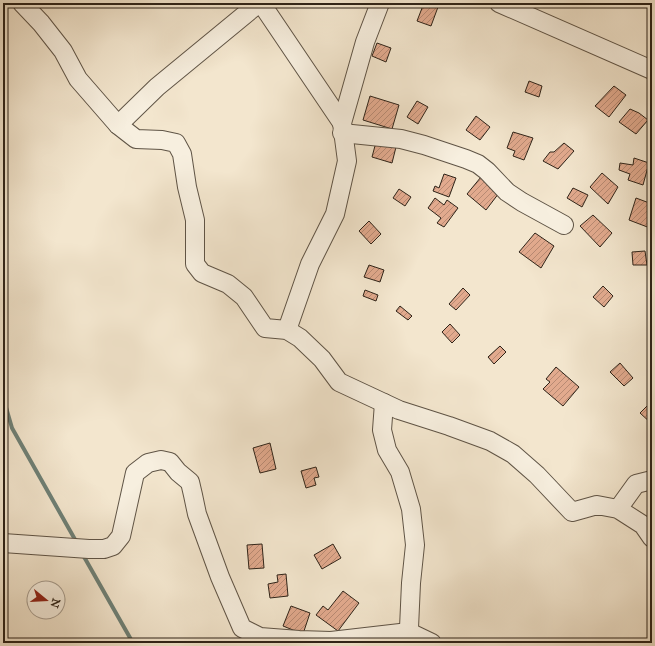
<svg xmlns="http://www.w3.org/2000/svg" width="655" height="646" viewBox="0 0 655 646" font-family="'IM FELL Great Primer',serif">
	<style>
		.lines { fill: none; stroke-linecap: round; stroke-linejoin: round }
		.stream { stroke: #6f8177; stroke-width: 4 }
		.building { fill: url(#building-hatch); stroke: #2e2318 }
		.minor-casing { stroke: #5f5446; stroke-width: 20 }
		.minor { stroke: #f7efdf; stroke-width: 18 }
	</style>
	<defs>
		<pattern id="building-hatch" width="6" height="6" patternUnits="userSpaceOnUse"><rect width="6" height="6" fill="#e2aa8e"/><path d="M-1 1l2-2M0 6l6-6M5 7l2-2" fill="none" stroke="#b88a73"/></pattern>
	</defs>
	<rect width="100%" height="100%" fill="#f3e6ce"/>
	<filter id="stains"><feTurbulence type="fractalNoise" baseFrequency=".005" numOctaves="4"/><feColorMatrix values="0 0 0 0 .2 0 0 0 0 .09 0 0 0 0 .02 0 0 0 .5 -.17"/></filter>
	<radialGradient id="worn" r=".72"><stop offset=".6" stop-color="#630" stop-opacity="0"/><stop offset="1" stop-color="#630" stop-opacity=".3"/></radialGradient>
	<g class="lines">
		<!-- stream -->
		<g class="stream">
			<polyline points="3,397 12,428 77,543"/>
			<polyline points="83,555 133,643"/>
		</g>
	</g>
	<!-- building -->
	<g class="building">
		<polygon points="424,3 438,7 431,26 417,21"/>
		<polygon points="377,43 391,48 386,62 372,56"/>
		<polygon points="529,81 542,86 539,97 525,92"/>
		<polygon points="614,86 626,95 609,117 595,106"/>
		<polygon points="370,96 399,105 392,129 363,120"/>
		<polygon points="417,101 428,107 418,124 407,117"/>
		<polygon points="630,109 639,113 648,120 636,134 619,122"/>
		<polygon points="476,116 490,127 480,140 466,130"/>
		<polygon points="513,132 533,138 524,160 513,156 515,151 507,148"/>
		<polygon points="376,142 396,147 392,163 372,157"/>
		<polygon points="564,143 574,151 558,169 543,161 550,152 554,152"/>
		<polygon points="634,158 649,163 643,185 628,180 630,174 619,170 620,163 633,165"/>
		<polygon points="602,173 618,187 608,204 590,187"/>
		<polygon points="444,174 456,178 449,197 433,191 435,186 439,188"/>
		<polygon points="481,177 499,193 486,210 467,194"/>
		<polygon points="573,188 588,195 582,207 567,198"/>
		<polygon points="399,189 411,197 405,206 393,198"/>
		<polygon points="435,198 444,205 447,200 458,208 444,227 437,223 441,218 428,208"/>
		<polygon points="636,198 652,204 652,223 650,228 629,220"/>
		<polygon points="593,215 612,233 600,247 580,226"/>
		<polygon points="369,221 381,234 371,244 359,231"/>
		<polygon points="535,233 554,246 541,268 519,252"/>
		<polygon points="645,251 647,265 633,265 632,252"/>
		<polygon points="369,265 384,270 380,282 364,277"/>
		<polygon points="603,286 613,296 604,307 593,297"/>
		<polygon points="463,288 470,295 456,310 449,304"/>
		<polygon points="365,290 378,295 376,301 363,296"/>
		<polygon points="400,306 412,316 408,320 396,311"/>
		<polygon points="450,324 460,335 452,343 442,332"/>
		<polygon points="500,346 506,352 494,364 488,357"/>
		<polygon points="620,363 633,378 624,386 610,372"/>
		<polygon points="556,367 579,387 563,406 543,389 550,382 546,379"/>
		<polygon points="650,403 652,405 652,424 640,413"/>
		<polygon points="270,443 276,469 260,473 253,448"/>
		<polygon points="316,467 319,477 314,478 316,485 306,488 301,471"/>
		<polygon points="262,544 264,568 249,569 247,545"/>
		<polygon points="333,544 341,558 322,569 314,555"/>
		<polygon points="286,574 288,596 270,598 268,584 278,582 277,575"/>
		<polygon points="343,591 359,603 338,631 316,615 323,606 328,610"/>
		<polygon points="291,606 310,613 303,634 283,626"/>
	</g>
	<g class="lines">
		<!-- minor casing -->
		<g class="minor-casing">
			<g id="minor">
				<polyline points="22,3 41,23 63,51 78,79 118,125 136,139 162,140 176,143 182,154 187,187 195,220 195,264 202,273 228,284 244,297 265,328 287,330 300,338 322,359 339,382 399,410 449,426 490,441 513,454 537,475 572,512 597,505 618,509 643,525 652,538"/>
				<polyline points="261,3 342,123"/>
				<polyline points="499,3 652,70"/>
				<polyline points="118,125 157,87 259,3"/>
				<polyline points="342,133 401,139 424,145 466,159 478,164 487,171 507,192 522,202 564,225"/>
				<polyline points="287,330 310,264 335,214 347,161 342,123 365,42 380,3"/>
				<polyline points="384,403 382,430 387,450 400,472 411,509 415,545 411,583 409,628 411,643"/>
				<polyline points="618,509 636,484 652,480"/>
				<polyline points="3,543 89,549 104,549 113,546 121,536 135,473 148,463 161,460 170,462 178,472 190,482 193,495 197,514 220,577 242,628 260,637 299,640 331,641 409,632 432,643"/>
			</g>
		</g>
		<!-- minor -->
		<use href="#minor" class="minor"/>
	</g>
	<!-- margin -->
	<rect width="655" height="646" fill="none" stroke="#f3e6ce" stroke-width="16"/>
	<rect x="4" y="4" width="647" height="638" fill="none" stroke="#2e2318" stroke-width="2"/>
	<rect x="8" y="8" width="639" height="630" fill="none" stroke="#2e2318"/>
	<!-- north arrow -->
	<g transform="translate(46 600) rotate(108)"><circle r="19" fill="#f7efdf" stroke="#a79d8f"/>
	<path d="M0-3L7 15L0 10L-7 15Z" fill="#8f2418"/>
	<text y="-6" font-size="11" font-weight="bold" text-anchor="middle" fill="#2e2318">N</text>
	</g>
	<rect width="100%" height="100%" filter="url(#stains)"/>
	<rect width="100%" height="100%" fill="url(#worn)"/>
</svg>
